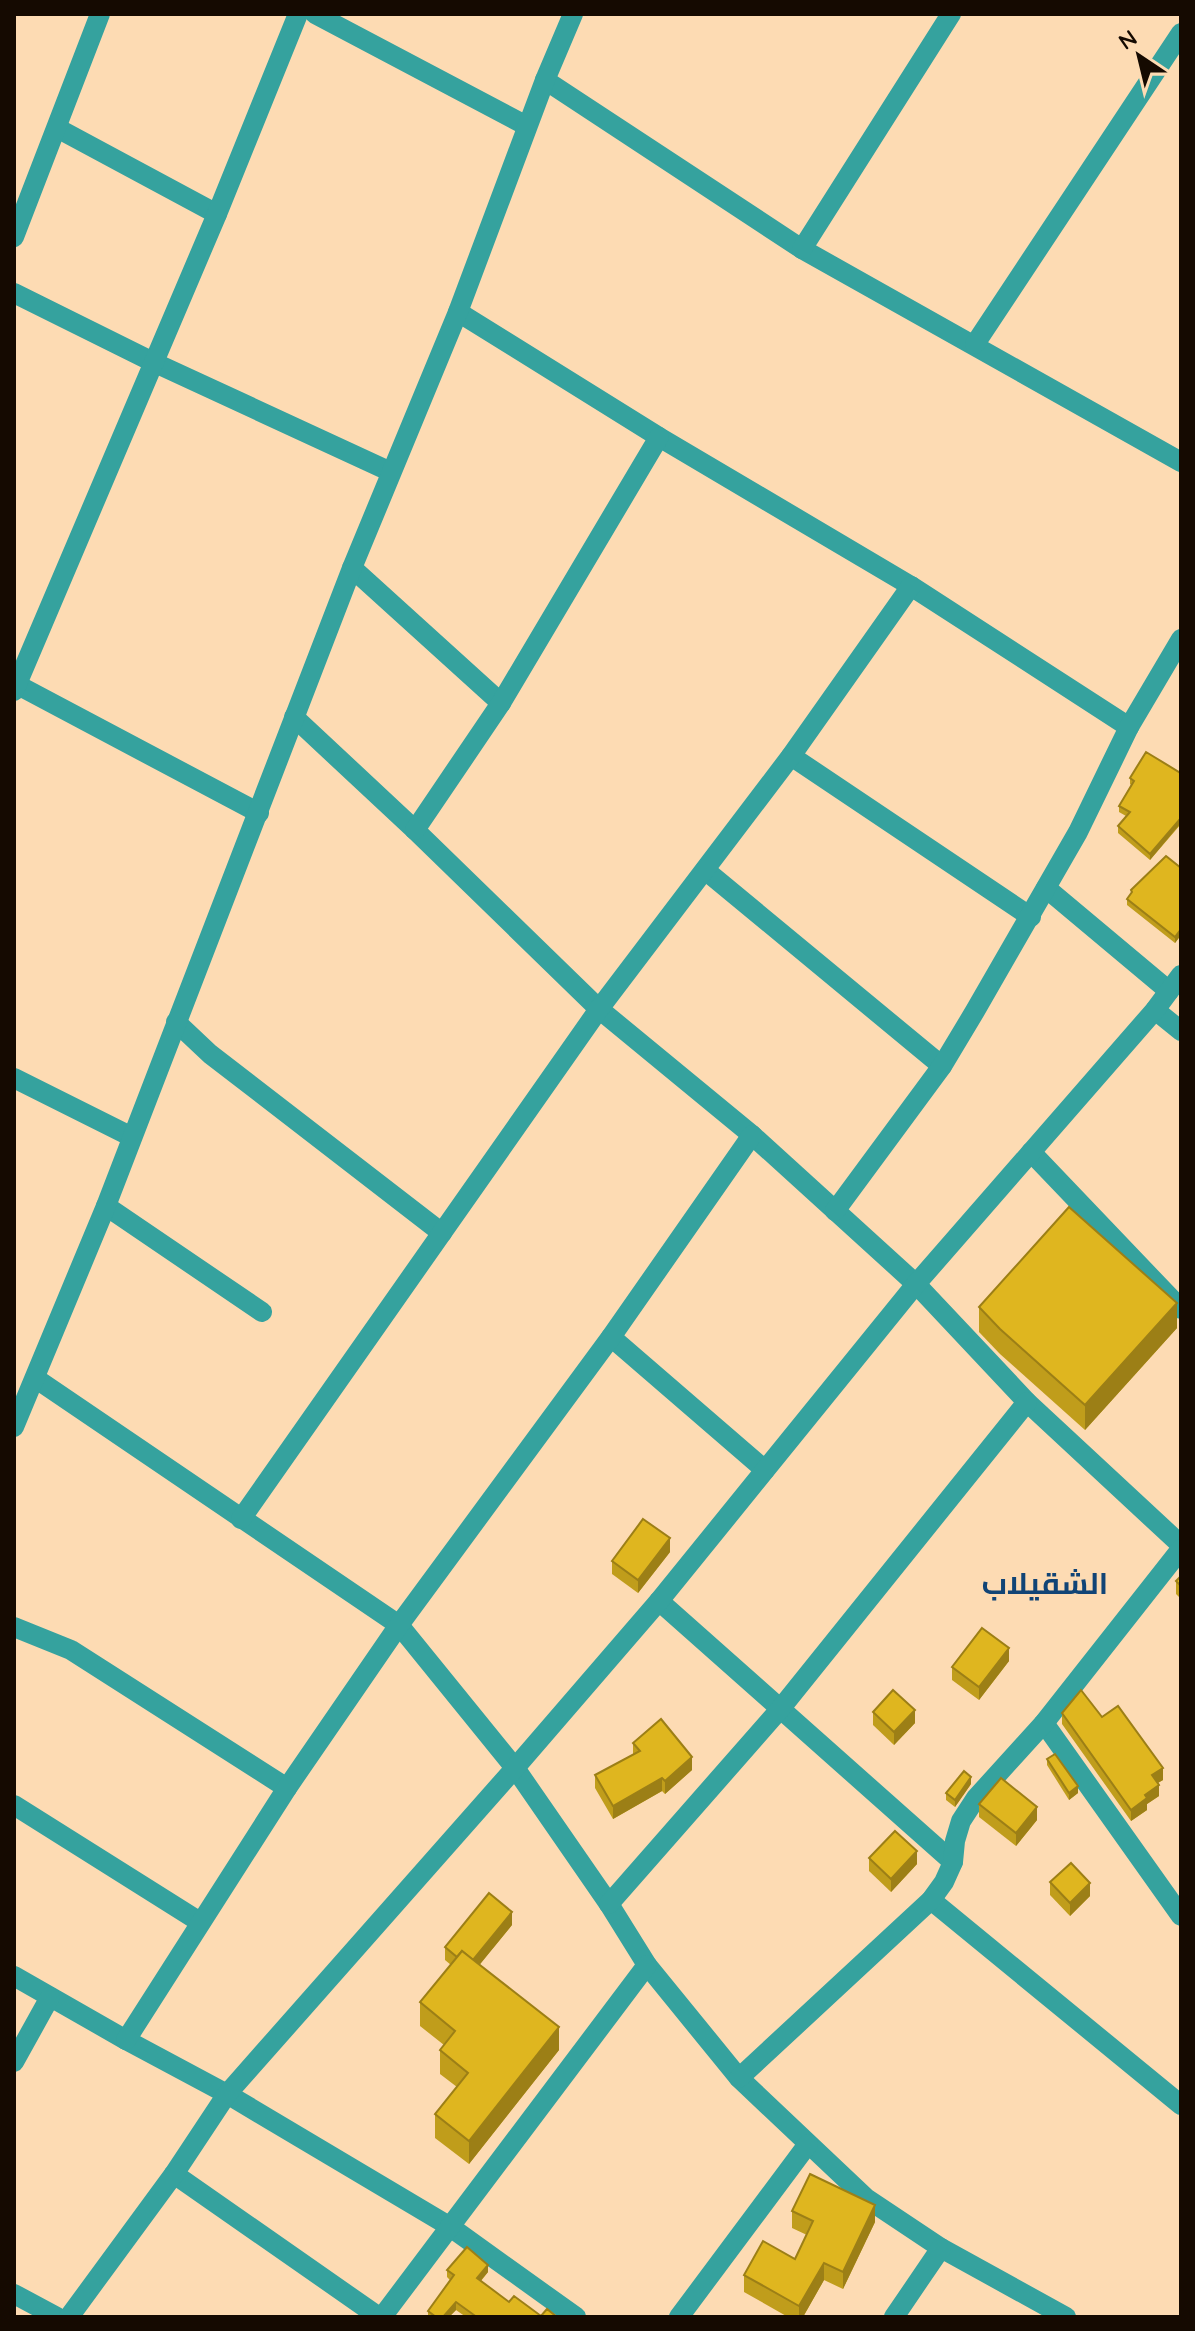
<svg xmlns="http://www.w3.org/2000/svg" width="1195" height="2331" viewBox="0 0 1195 2331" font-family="Quicksand,Cairo,sans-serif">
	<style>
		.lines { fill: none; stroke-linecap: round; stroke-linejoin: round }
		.minor { stroke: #35a29e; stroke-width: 20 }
		.tertiary { stroke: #35a29e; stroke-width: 20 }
		.wall { fill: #c09d1b }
		.shaded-wall { fill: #9c7f16 }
		.building { fill: #dfb61f; stroke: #9c7f16; stroke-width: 2 }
		.labels { text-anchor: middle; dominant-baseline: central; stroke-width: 6; stroke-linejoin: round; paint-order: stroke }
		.quarter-label { font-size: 30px; font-weight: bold; fill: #114476; stroke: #fddbb3 }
	</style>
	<rect width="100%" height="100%" fill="#fddbb3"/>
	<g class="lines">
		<!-- minor -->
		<g class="minor">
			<polyline points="315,14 527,126"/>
			<polyline points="545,80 802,249 1181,462"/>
			<polyline points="57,128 217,214"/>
			<polyline points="14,237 100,14"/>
			<polyline points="802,249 951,14"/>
			<polyline points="14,293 153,362 391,472"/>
			<polyline points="458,312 659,437 911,586 1129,727"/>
			<polyline points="975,344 1181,33"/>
			<polyline points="352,568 501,703"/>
			<polyline points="14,683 259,813"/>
			<polyline points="14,691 217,214 298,14"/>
			<polyline points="294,717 415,830 599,1009 752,1135 916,1284 1027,1402 1181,1545"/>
			<polyline points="791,756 1031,917"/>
			<polyline points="415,830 501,703 659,437"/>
			<polyline points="705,870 942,1066"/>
			<polyline points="1046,888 1169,991"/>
			<polyline points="1155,1010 1181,1031"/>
			<polyline points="176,1022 210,1054 442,1233"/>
			<polyline points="14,1078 132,1137"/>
			<polyline points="1031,1152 1181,1309"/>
			<polyline points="106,1206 262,1312"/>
			<polyline points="835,1211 942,1066 975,1011 1078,832 1129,727 1181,639"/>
			<polyline points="611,1337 765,1470"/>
			<polyline points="35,1378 399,1625 515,1768 609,1904 647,1965 739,2078 866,2198 941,2248 1066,2317"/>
			<polyline points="241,1519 599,1009 791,756 911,586"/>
			<polyline points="659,1601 953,1862"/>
			<polyline points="14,1627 71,1650 287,1788"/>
			<polyline points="1044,1723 1181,1916"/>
			<polyline points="14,1805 200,1922"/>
			<polyline points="931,1900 1181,2105"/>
			<polyline points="609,1904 781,1708 1027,1402"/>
			<polyline points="14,1976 126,2040 227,2094 449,2226 576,2317"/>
			<polyline points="126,2040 287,1788 399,1625 611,1337 752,1135"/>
			<polyline points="14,2062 50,1997"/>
			<polyline points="739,2078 931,1900 944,1882 953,1862 955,1841 961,1821 976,1798 1044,1723 1181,1549"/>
			<polyline points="174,2174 379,2317"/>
			<polyline points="14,2294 57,2317"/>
			<polyline points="69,2317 174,2174 227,2094 515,1768 659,1601 916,1284 1155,1010 1181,975"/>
			<polyline points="382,2317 647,1965"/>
			<polyline points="679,2317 808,2144"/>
			<polyline points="894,2317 941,2248"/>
		</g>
		<!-- tertiary -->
		<polyline class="tertiary" points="14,1427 106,1206 352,568 458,312 545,80 573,14"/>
	</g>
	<!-- wall -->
	<g class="wall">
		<polygon points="1181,771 1181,824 1150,860 1118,833 1118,826 1126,816 1119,812 1119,806 1131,785 1130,784 1130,778 1179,772"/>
		<polygon points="1181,868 1181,935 1175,943 1127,905 1127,899 1131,893 1131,890"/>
		<polygon points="979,1307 1177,1328 1085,1430 1000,1354 979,1332"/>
		<polygon points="670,1552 638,1593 612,1574 612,1561"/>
		<polygon points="1181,1576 1181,1599 1176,1594 1176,1581"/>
		<polygon points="1009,1661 979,1700 952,1680 952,1667"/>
		<polygon points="873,1712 915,1723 894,1745 873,1725"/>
		<polygon points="1062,1713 1102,1717 1163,1780 1158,1783 1159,1796 1147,1804 1147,1810 1131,1821 1062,1724"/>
		<polygon points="633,1743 692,1770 665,1794 662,1791 613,1819 595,1788 595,1775 633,1754"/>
		<polygon points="1047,1759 1078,1793 1069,1800 1047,1765"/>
		<polygon points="971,1784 955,1807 946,1800 946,1793"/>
		<polygon points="979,1804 1037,1820 1016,1846 979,1817"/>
		<polygon points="869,1858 917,1864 891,1892 869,1871"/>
		<polygon points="1050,1882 1090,1896 1070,1916 1050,1895"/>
		<polygon points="512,1925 479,1965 559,2050 469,2164 435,2138 435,2114 457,2087 440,2074 440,2050 444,2045 420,2026 420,2002 451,1965 445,1960 445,1947"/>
		<polygon points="792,2211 875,2222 843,2289 824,2280 803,2317 788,2317 744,2292 744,2275 795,2259 807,2235 792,2228"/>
		<polygon points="447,2270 488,2272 481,2281 509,2302 541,2316 557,2317 466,2317 456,2310 449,2317 428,2317 428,2311 450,2280 447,2277"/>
	</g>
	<!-- shaded-wall -->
	<g class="shaded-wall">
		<polygon points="1180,817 1180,824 1150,860 1150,854"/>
		<polygon points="1181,929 1181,935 1175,943 1175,937"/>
		<polygon points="1177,1303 1177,1328 1085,1430 1085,1405"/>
		<polygon points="670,1538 670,1552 638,1593 638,1580"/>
		<polygon points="1009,1648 1009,1661 979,1700 979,1687"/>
		<polygon points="915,1710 915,1723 894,1745 894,1732"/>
		<polygon points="692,1757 692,1770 665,1794 665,1781"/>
		<polygon points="1163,1768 1163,1780 1152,1786 1152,1775"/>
		<polygon points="971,1777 971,1784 955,1807 955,1800"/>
		<polygon points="662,1778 662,1791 613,1819 613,1806"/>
		<polygon points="1159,1785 1159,1796 1147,1804 1147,1810 1131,1821 1131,1810 1145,1795"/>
		<polygon points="1078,1786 1078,1793 1069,1800 1069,1793"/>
		<polygon points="1037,1807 1037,1820 1016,1846 1016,1833"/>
		<polygon points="917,1851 917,1864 891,1892 891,1879"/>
		<polygon points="1090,1883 1090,1896 1070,1916 1070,1903"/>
		<polygon points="512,1912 512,1925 468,1979 468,1966"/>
		<polygon points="559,2027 559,2050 469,2164 469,2141"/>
		<polygon points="875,2205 875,2222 843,2289 843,2272"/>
		<polygon points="824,2263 824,2280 803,2317 799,2317 799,2306"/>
		<polygon points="488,2265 488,2272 477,2285 477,2278"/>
		<polygon points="456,2302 456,2310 449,2317 443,2317"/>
	</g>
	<!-- building -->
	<g class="building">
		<polygon points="1146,752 1179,772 1181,771 1181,818 1150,854 1118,826 1130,812 1119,806 1134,781 1130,778"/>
		<polygon points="1166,856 1181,868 1181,929 1175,937 1127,899 1132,892 1131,890"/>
		<polygon points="1069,1207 1177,1303 1085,1405 1000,1329 979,1307"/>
		<polygon points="643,1519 670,1538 638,1580 612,1561"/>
		<polygon points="1181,1576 1181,1586 1176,1581"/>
		<polygon points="982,1628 1009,1648 979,1687 952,1667"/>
		<polygon points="893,1690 915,1710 894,1732 873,1712"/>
		<polygon points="1081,1690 1102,1717 1118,1706 1163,1768 1152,1775 1159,1785 1145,1795 1147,1798 1131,1810 1062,1713"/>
		<polygon points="661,1719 692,1757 665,1781 662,1778 613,1806 595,1775 640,1751 633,1743"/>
		<polygon points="1055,1754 1078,1786 1069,1793 1047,1759"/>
		<polygon points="964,1771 971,1777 955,1800 946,1793"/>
		<polygon points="1001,1778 1037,1807 1016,1833 979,1804"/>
		<polygon points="895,1831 917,1851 891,1879 869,1858"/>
		<polygon points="1071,1863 1090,1883 1070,1903 1050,1882"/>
		<polygon points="489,1893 512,1912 473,1960 462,1951 457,1957 445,1947"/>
		<polygon points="462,1951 559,2027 469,2141 435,2114 468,2073 440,2050 455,2031 420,2002"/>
		<polygon points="810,2174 875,2205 843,2272 824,2263 799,2306 744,2275 763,2241 795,2259 813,2221 792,2211"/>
		<polygon points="467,2247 488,2265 477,2278 509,2302 514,2296 541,2316 547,2309 557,2317 472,2317 474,2315 456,2302 443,2317 436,2317 428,2311 454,2275 447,2270"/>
	</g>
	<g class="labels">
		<!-- quarter labels -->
		<g class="quarter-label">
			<text x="1045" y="1583">الشقيلاب</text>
		</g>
	</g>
	<!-- border -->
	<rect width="1195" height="2331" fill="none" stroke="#150a01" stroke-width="32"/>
	<!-- north arrow -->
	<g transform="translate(1139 56) rotate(325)" stroke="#fddbb3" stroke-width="6" paint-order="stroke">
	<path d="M0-6L14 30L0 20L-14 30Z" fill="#150a01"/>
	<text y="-12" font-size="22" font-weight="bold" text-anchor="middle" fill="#150a01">N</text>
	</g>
</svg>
